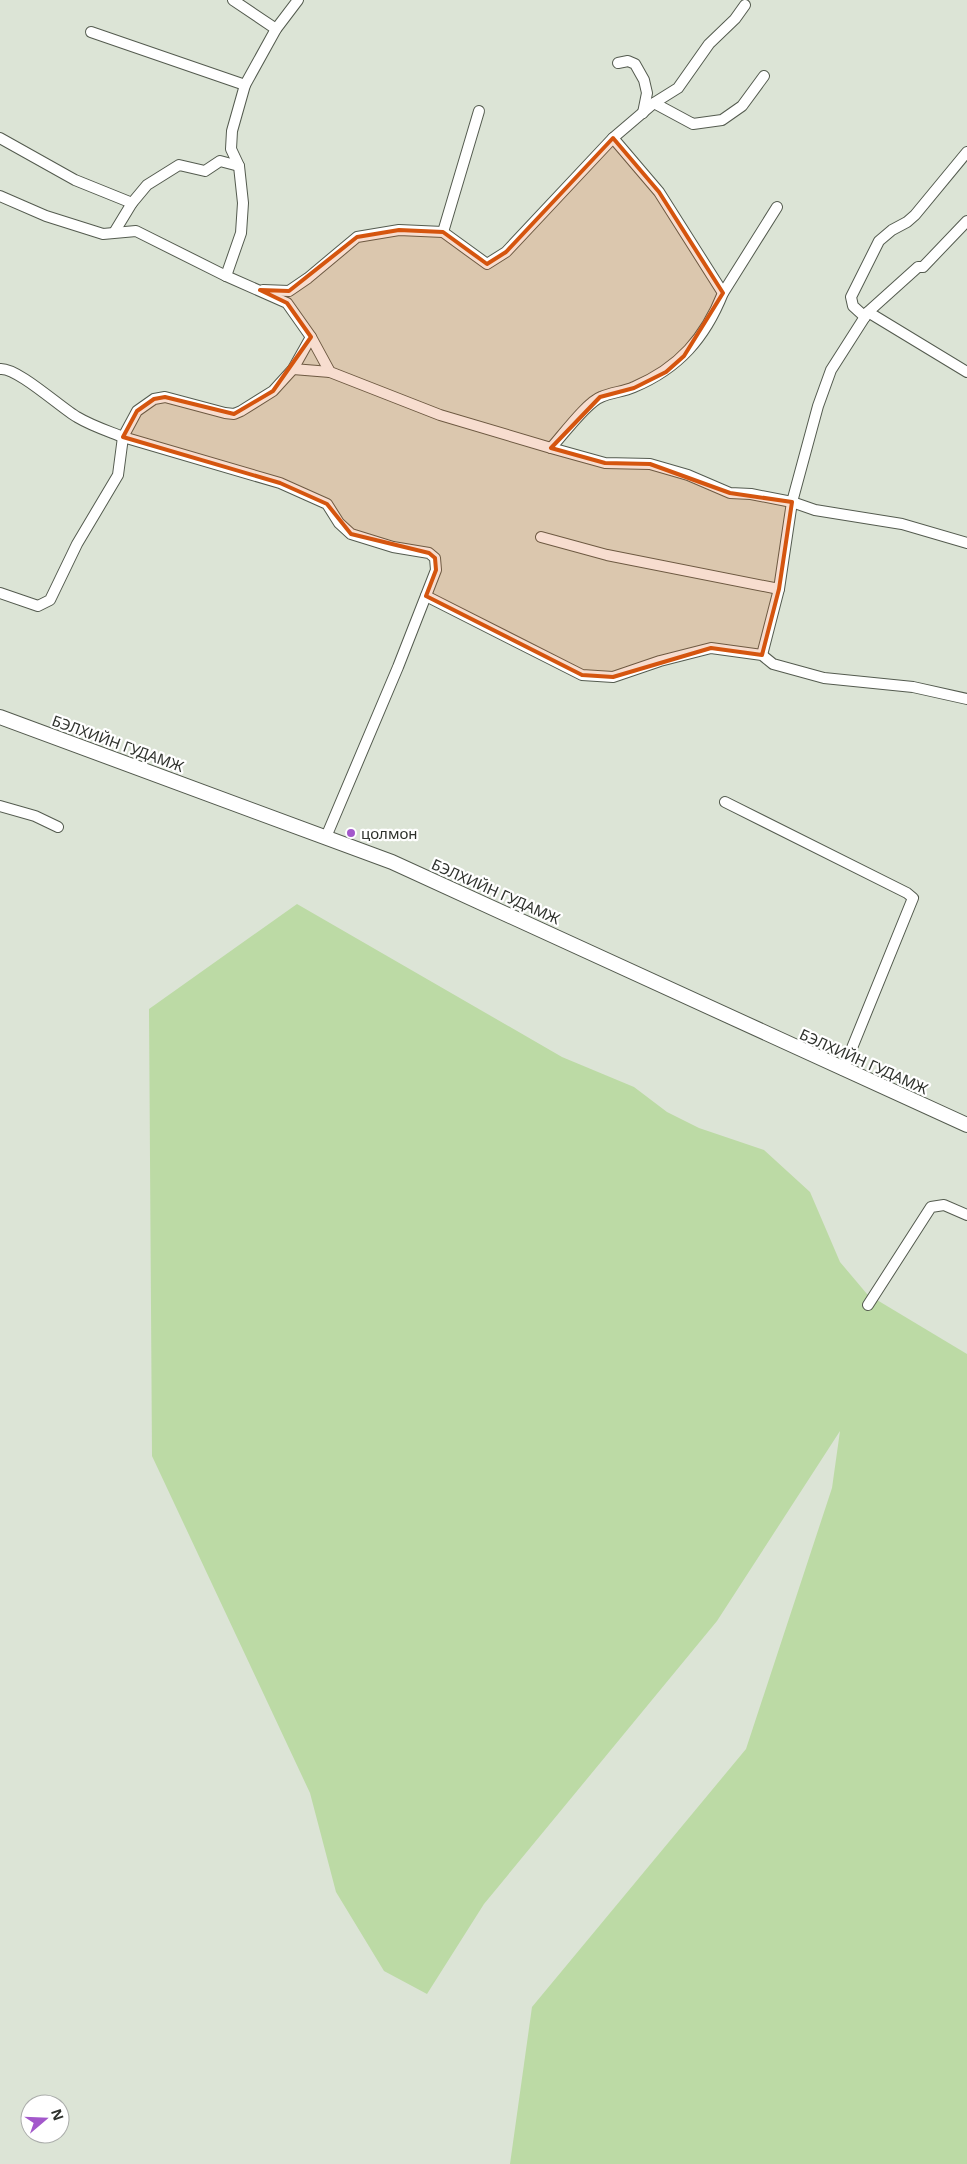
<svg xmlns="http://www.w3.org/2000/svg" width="967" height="2164" viewBox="0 0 967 2164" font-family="'Noto Sans',sans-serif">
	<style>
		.green { fill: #bcdaa5 }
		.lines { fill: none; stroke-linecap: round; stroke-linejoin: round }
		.street-casing { stroke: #545b4f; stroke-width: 12 }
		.secondary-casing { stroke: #545b4f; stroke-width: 16 }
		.street { stroke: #fff; stroke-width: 10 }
		.secondary { stroke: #fff; stroke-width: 14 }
		.marked { fill: #d5550f; fill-opacity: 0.2; stroke: #d5550f; stroke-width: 4; stroke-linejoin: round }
		.poi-dot { fill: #a358cb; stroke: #fff; stroke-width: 2 }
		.labels { text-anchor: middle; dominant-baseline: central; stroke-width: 4.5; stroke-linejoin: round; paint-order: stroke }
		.street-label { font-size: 15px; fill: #2e312c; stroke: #fff }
		.poi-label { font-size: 15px; fill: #2e312c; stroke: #fff; text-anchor: start }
	</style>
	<rect width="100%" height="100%" fill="#dce4d6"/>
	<!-- green -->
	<polygon class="green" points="297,904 562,1057 634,1087 667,1112 699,1128 764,1150 810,1192 840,1262 867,1294 967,1354 967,2164 510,2164 532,2007 746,1749 832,1488 840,1431 717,1621 484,1904 427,1994 384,1971 336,1892 310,1793 152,1456 149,1009"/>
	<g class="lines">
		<!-- street casing -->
		<g class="street-casing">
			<g id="street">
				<polyline points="233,0 276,29"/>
				<polyline points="91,32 245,85"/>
				<polyline points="618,63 628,61 635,64 644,80 647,93 643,113"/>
				<polyline points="654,103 693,124 722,120 742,106 764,76"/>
				<polyline points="0,138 75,180 132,203"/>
				<polyline points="613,138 659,192 723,293"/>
				<polyline points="0,196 46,216 103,234 136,231 226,276 287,303 311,337 330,372 440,415 551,448 605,463 650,464 688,475 730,493 751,494 792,502 815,510 902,524 967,543"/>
				<polyline points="115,231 132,203 147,185 179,165 205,171 220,161 239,166"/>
				<polyline points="443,232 479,111"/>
				<polyline points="226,276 241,233 243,203 239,166 231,149 232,131 245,85 276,29 298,0"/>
				<polyline points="263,290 289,291 308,278 357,237 399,230 443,232 487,264 506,252 613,138 654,103 678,88 709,44 735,19 745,5"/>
				<polyline points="868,312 967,372"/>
				<polyline points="865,317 853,306 851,297 879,241 892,230 907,222 915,215 967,152"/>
				<path d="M0,369C17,367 61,408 77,417C92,426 108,431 123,437L280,483L327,504L339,523L351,534L393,547L429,553L435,558L436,570L398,667L326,837"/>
				<polyline points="293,369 330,372"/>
				<path d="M551,448C562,436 587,402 601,397C612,392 623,392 634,387C679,368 705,338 723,293L777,207"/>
				<polyline points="541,537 607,555 779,589"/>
				<polyline points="0,593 38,606 50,600 77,544 118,475 123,437 137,411 154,399 165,397 225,413 234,414 241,411 273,391 293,369 311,337"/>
				<polyline points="426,596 582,675 613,677 660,661 711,648 762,655 773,664 824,678 913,687 967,699"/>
				<polyline points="762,655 779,589 792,502 818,406 831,370 868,312 918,267 923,267 967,221"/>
				<polyline points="725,802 907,893 913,898 843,1070"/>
				<polyline points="0,806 35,816 58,827"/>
				<polyline points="868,1305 931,1207 944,1205 967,1215"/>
			</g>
		</g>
		<!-- secondary casing -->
		<g class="secondary-casing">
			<polyline id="secondary" points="0,717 392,862 967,1125"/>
		</g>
		<!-- street -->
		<use href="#street" class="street"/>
		<!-- secondary -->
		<use href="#secondary" class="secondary"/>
	</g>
	<!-- marked area -->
	<path class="marked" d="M613,138L659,192L723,293L684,356L666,372L634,388L600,397L551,448L605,463L650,464L730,493L792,502L779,589L762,655L711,648L613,677L582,675L426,596L436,570L435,558L429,553L351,534L327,504L280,483L123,437L137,411L154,399L165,397L234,414L273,391L311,337L287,303L260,290L289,291L357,237L399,230L443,232L487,264L506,252Z"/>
	<!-- markers -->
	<circle class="poi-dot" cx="351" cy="833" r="5"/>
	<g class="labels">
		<!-- street labels -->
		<g class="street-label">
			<text transform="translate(118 743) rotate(20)">БЭЛХИЙН ГУДАМЖ</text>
			<text transform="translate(496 891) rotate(24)">БЭЛХИЙН ГУДАМЖ</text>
			<text transform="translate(864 1061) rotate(24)">БЭЛХИЙН ГУДАМЖ</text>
		</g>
		<!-- poi labels -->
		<g class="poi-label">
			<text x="361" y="833">цолмон</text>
		</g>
	</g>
	<!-- north arrow -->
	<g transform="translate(45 2119) rotate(71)"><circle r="24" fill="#ffffff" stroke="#abadab"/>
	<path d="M0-4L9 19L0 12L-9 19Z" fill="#a358cb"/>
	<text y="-8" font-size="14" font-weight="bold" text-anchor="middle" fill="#2e312c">N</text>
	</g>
</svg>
